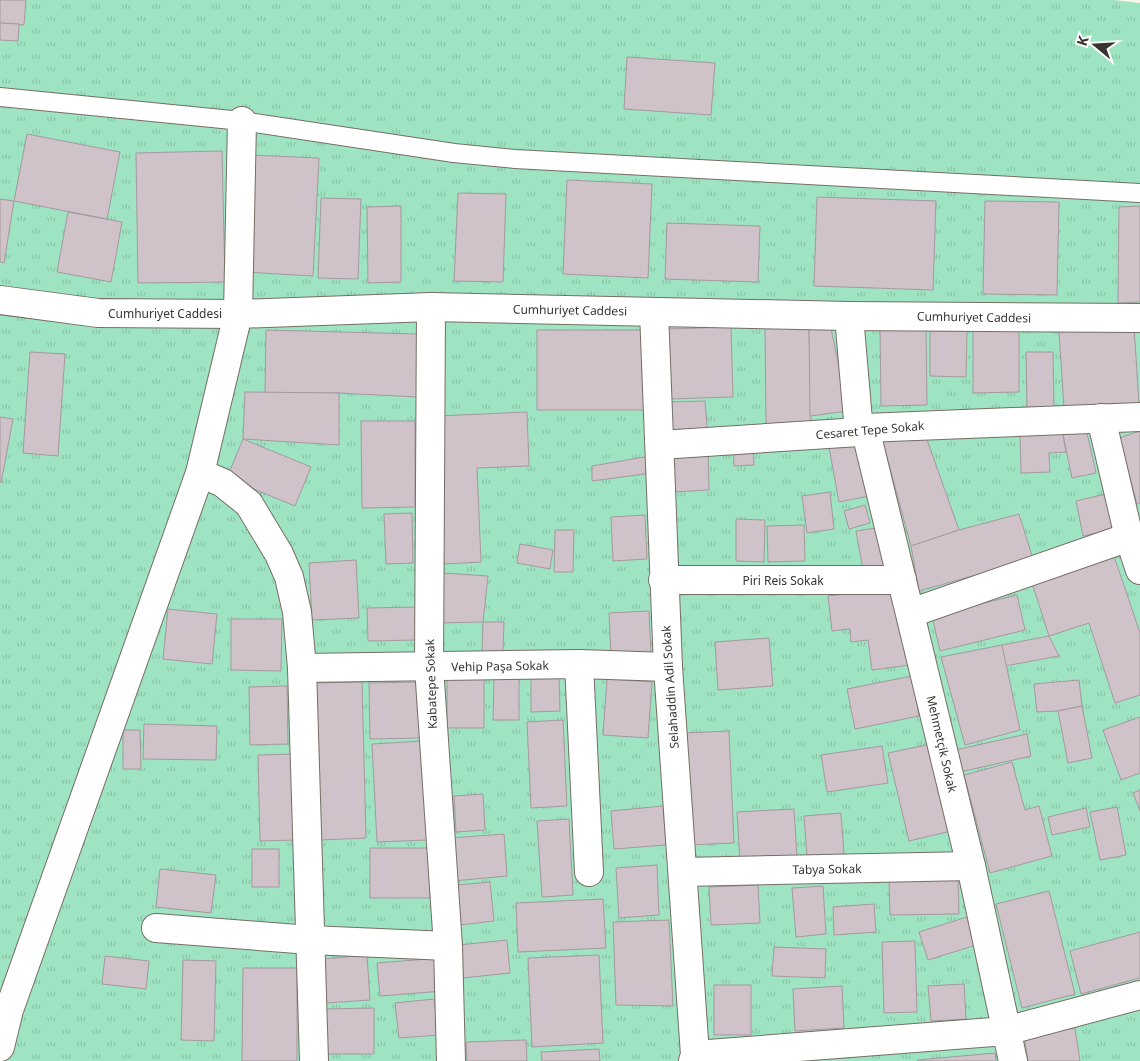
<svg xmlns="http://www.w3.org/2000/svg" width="1140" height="1061" viewBox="0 0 1140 1061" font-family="'Noto Sans',sans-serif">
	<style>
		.park { fill: url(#park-tufts) }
		.building { fill: #cfc2c8; stroke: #a5999e }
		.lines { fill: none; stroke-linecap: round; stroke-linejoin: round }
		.service-casing { stroke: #756e64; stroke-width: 20 }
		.minor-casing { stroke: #756e64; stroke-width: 30 }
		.secondary-casing { stroke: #756e64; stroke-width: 30 }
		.service { stroke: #fff; stroke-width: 18 }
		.minor { stroke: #fff; stroke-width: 28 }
		.secondary { stroke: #fff; stroke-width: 28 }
		.labels { text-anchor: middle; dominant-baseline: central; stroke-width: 4.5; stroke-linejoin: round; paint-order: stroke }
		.street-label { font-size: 12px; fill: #383531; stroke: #fff }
	</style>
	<defs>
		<pattern id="park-tufts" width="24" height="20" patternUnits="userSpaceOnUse" patternTransform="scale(1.25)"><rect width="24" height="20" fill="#9ee4c2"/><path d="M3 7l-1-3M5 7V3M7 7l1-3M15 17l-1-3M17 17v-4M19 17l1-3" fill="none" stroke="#89c4a7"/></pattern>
	</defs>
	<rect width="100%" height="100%" fill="#fdf4ea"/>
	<!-- park -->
	<polygon class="park" points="0,0 1114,0 1140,3 1140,1061 0,1061"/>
	<!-- building -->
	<g class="building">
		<polygon points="0,0 26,0 24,25 0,23"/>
		<polygon points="0,23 19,24 18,41 0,40"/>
		<polygon points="627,57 715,63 711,115 624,109"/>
		<polygon points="27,134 120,152 107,219 14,201"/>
		<polygon points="222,151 225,282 138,283 136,153"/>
		<polygon points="250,155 319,158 313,276 244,272"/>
		<polygon points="567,180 652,184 648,278 563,274"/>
		<polygon points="458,193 506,194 503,282 454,281"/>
		<polygon points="817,197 936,201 933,290 814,286"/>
		<polygon points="321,198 361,199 358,279 318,278"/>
		<polygon points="0,199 14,201 4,263 0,262"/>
		<polygon points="985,201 1059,202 1057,295 983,294"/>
		<polygon points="401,206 401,282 368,283 367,207"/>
		<polygon points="1140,206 1140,302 1118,303 1119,207"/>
		<polygon points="68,212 122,222 111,282 57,272"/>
		<polygon points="667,223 760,226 758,282 665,279"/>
		<polygon points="731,327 733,397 667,399 666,329"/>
		<polygon points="809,327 811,426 766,427 765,328"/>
		<polygon points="809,327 831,328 848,411 810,416"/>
		<polygon points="1134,327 1139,403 1064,408 1059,332"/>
		<polygon points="926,329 927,405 881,406 880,330"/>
		<polygon points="266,330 418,334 417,397 339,393 265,393"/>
		<polygon points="537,330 644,330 645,410 537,410"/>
		<polygon points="973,330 1019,330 1019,392 973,393"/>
		<polygon points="930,331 967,331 966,377 930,376"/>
		<polygon points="30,352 65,354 58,456 23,453"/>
		<polygon points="1026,352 1053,352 1054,409 1027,409"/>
		<polygon points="245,392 339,393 339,445 243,439"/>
		<polygon points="705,401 708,438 671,441 668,402"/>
		<polygon points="527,412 529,466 477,468 481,562 444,564 437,416"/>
		<polygon points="0,417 13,419 1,483 0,482"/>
		<polygon points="361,421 415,421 415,507 362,508"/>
		<polygon points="1085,424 1096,473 1072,478 1062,430"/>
		<polygon points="1062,430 1066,452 1049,453 1050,472 1021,473 1020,432"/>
		<polygon points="1140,431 1140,503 1137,504 1119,438"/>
		<polygon points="925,434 959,530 911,546 881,435"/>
		<polygon points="863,436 874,495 839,502 828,442"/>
		<polygon points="243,439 311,467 295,506 227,478"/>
		<polygon points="753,441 754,465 734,466 733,443"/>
		<polygon points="708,447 709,490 673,492 671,449"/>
		<polygon points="650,456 652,473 592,481 592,466"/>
		<polygon points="830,492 834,529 807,533 802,496"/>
		<polygon points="1110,493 1118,528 1083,536 1076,501"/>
		<polygon points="865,505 870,523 849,529 844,511"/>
		<polygon points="412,513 413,563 386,564 384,514"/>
		<polygon points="1019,514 1033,559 919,591 911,546 959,530"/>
		<polygon points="645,515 647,559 613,561 611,517"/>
		<polygon points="736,519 765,520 764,562 736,561"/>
		<polygon points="804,525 805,561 768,562 767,526"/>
		<polygon points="882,527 888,565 863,570 856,531"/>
		<polygon points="555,530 574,530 573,572 554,572"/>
		<polygon points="520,544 553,550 550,569 517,563"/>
		<polygon points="1114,556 1140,633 1140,695 1115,703 1089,623 1049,636 1032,583"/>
		<polygon points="356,560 359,618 312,620 309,563"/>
		<polygon points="442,573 488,576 483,622 439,623"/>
		<polygon points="901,587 910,665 872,670 868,640 851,642 850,629 832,631 828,596"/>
		<polygon points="1017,595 1025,630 940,651 932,616"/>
		<polygon points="416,607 417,640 368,641 367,608"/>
		<polygon points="168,609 217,614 212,664 163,659"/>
		<polygon points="649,611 651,655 611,657 609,613"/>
		<polygon points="231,619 282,619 281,671 231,670"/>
		<polygon points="483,622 504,622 503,653 482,653"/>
		<polygon points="1049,636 1059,656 1005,666 1002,645"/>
		<polygon points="769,638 773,686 718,690 715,642"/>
		<polygon points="1002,645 1020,730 965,745 941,657"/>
		<polygon points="912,676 919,716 855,729 847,689"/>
		<polygon points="494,677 519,677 519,720 493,720"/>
		<rect x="447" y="678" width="37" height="50"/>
		<polygon points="559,678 560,711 531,712 531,679"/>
		<polygon points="607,679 652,682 648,738 603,735"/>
		<polygon points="1079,680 1082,706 1058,711 1037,712 1034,684"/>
		<polygon points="362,682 366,838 320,840 316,683"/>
		<polygon points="419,682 420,738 370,739 369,683"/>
		<polygon points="287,686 288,744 250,745 249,687"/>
		<polygon points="1082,706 1092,758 1068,763 1058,711"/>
		<polygon points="1140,717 1140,773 1121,780 1103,730"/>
		<polygon points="563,720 567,806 531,808 527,722"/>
		<polygon points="144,724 217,726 216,760 143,759"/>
		<polygon points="123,730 140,730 141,769 123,769"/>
		<polygon points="729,731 734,843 688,845 683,733"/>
		<polygon points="1027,734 1031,756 960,772 955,750"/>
		<polygon points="423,741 427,840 377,842 372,744"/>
		<polygon points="931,744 951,831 909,841 888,753"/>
		<polygon points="882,746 888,783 827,792 821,755"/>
		<polygon points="294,754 296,840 260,841 258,755"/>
		<polygon points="1012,762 1025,810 1039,806 1052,856 990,873 964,775"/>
		<polygon points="1140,790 1140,811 1133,793"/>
		<polygon points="483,794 485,830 456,832 454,796"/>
		<polygon points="663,806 666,845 614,849 611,811"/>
		<polygon points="1117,807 1126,855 1100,860 1090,812"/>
		<polygon points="1086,808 1090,827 1052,835 1048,817"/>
		<polygon points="794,809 797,857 740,861 737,812"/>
		<polygon points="841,813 844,854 807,857 804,816"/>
		<polygon points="569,819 573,895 542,897 537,821"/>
		<polygon points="504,834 507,876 453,881 450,838"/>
		<rect x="370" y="848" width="60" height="50"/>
		<rect x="252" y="849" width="27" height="38"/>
		<polygon points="657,865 659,915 619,918 616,868"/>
		<polygon points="160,869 216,875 211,913 156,907"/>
		<polygon points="958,879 959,914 890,915 889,880"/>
		<polygon points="490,882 494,921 460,925 457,885"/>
		<polygon points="758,885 760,923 711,925 709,887"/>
		<polygon points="823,886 826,934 796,937 792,888"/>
		<polygon points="1049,891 1075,994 1022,1008 996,904"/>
		<polygon points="603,899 606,948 518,952 516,903"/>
		<polygon points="874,904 876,932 834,935 833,907"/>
		<polygon points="967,917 976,945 928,960 919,932"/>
		<polygon points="669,920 673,1006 616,1005 613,922"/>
		<polygon points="1140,932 1140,978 1081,994 1070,951"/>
		<polygon points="507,940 510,973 463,978 459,945"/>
		<polygon points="915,941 917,1012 884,1013 882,942"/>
		<polygon points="774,947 826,949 825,978 772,976"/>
		<polygon points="367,955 370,1000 326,1003 323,959"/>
		<polygon points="599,955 603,1043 532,1047 528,958"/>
		<polygon points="105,956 149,961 146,989 102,984"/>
		<polygon points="440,958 443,991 380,996 377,963"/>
		<polygon points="183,960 216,961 214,1041 181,1040"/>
		<polygon points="243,968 297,968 297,1061 242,1061"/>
		<polygon points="964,984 966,1019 931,1021 928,986"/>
		<rect x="714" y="985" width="37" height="50"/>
		<polygon points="842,986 844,1028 795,1031 793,989"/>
		<polygon points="434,999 438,1035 399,1038 395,1003"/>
		<polygon points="374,1008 374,1054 325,1054 325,1009"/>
		<polygon points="1075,1028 1080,1061 1028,1061 1024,1036"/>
		<polygon points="526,1040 527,1061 467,1061 466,1042"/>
		<polygon points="599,1049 600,1061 542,1061 541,1052"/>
		<polygon points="995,1053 996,1061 918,1061 917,1060"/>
	</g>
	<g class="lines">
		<!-- service casing -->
		<g class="service-casing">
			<polyline id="service" points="0,97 242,121 454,153 515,159 1140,193"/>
		</g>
		<!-- minor casing -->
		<g class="minor-casing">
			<g id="minor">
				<polyline points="431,307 429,667 448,946 451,1061"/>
				<polyline points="654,312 668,667 695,1055 693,1061"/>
				<polyline points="849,316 859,432"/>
				<polyline points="1101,418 1129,537 1140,570"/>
				<polyline points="865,428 971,866 1013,1061"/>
				<polyline points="660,445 859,432 865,428 1140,417"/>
				<polyline points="200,473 223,483 249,504 279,554 289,577 297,612 302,668 314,1061"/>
				<polyline points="663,580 902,580"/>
				<polyline points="911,613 1129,537"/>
				<polyline points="579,664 589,872"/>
				<polyline points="302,668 579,664 668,667"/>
				<polyline points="683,872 971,866"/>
				<polyline points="156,928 310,940 448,946"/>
				<polyline points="0,1047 9,1010 200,473 238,314 242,121"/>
				<polyline points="695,1055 1006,1031 1140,995"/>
			</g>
		</g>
		<!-- secondary casing -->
		<g class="secondary-casing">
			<polyline id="secondary" points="0,300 98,313 238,314 431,307 849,316 1140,318"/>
		</g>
		<!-- service -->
		<use href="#service" class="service"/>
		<!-- minor -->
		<use href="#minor" class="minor"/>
		<!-- secondary -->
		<use href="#secondary" class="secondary"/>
	</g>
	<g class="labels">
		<!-- street labels -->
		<g class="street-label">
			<text transform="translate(570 310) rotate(1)">Cumhuriyet Caddesi</text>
			<text x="165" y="313">Cumhuriyet Caddesi</text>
			<text transform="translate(974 317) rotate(1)">Cumhuriyet Caddesi</text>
			<text transform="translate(870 430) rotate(-5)">Cesaret Tepe Sokak</text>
			<text x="783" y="580">Piri Reis Sokak</text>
			<text transform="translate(500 666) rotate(-1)">Vehip Paşa Sokak</text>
			<text transform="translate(431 684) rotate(-92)">Kabatepe Sokak</text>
			<text transform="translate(670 687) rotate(-94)">Selahaddin Adil Sokak</text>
			<text transform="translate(942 744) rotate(77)">Mehmetçik Sokak</text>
			<text transform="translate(827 869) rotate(-1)">Tabya Sokak</text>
		</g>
	</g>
	<!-- north arrow -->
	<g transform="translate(1095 45) rotate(288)" stroke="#ffffff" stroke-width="4" paint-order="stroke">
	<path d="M0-4L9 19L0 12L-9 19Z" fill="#383531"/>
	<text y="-8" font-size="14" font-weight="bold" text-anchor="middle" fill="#383531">K</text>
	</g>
</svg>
